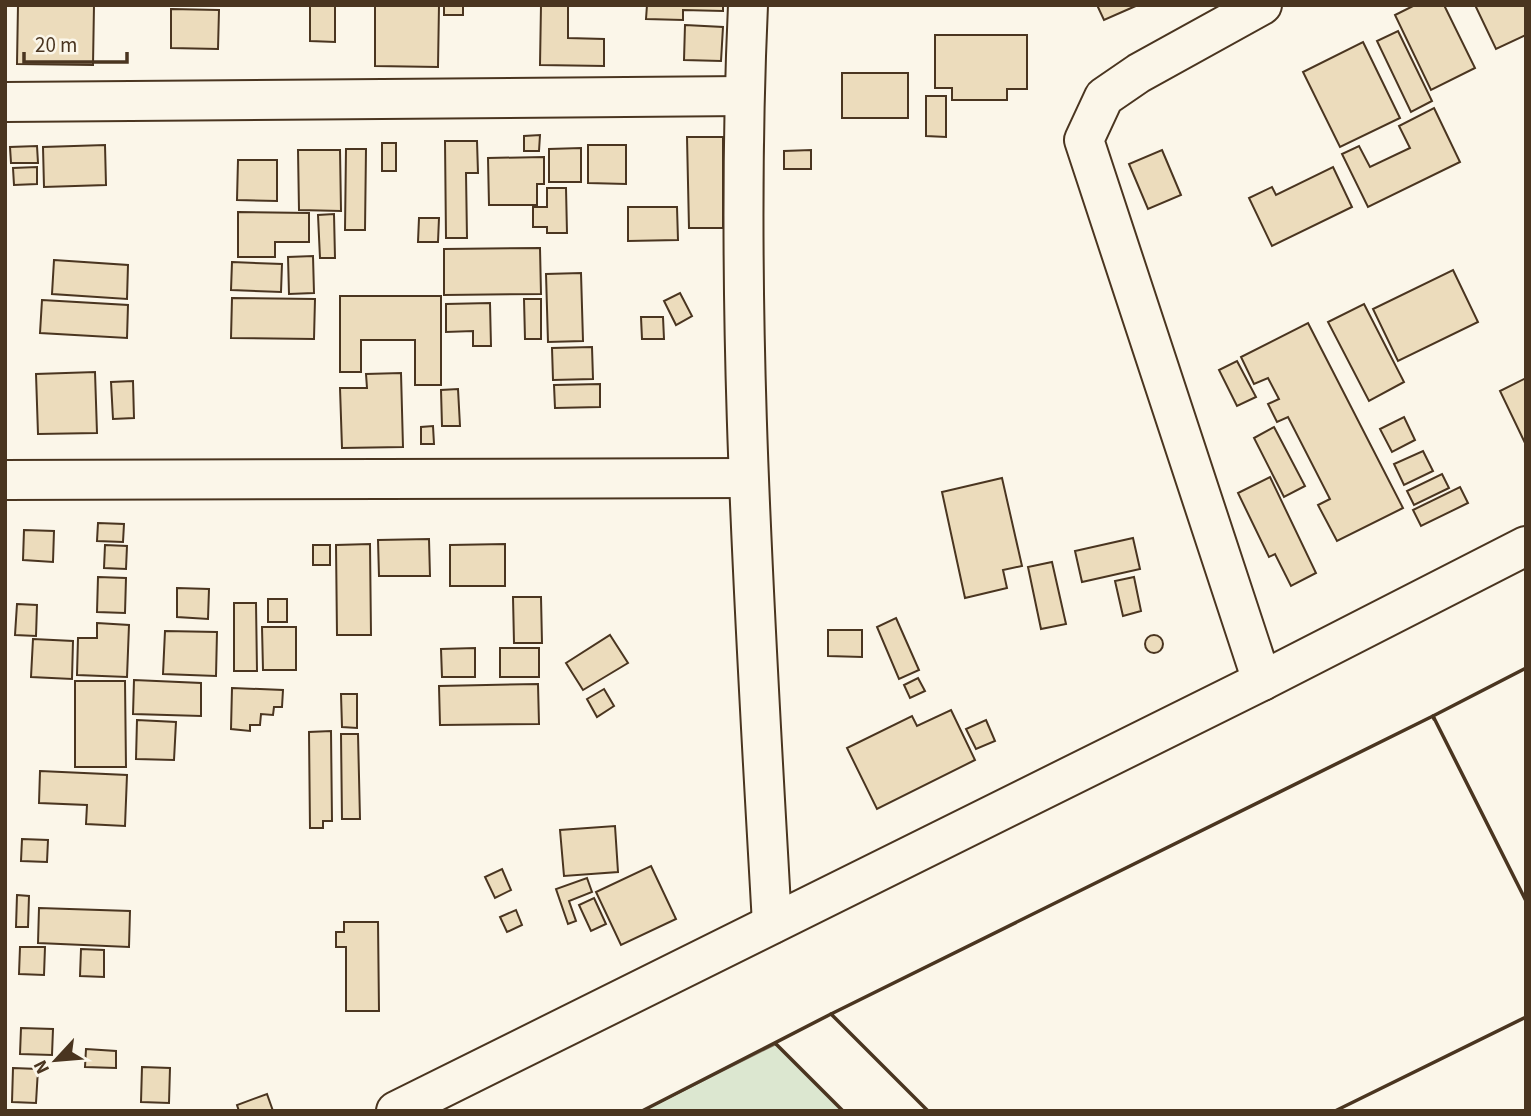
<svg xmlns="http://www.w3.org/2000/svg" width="1531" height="1116" viewBox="0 0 1531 1116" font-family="'Source Sans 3',sans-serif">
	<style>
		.green { fill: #dce7d0; stroke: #887966; stroke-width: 2 }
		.building { fill: #ecdcbc; stroke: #4a3520; stroke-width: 2 }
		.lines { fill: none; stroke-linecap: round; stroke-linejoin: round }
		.minor-casing { stroke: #4a3520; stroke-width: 42 }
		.minor { stroke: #fbf6e9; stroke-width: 38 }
		.wall { stroke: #4a3520; stroke-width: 3.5 }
	</style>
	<rect width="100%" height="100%" fill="#fbf6e9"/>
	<!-- green -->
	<polygon class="green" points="776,1044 843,1111 642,1111"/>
	<!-- building -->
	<g class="building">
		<polygon points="18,5 94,5 93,65 17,64"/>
		<polygon points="310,5 335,5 335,42 310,41"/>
		<polygon points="375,5 439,5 438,67 375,66"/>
		<rect x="444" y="5" width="19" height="10"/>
		<polygon points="541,5 568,5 568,38 604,39 604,66 540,65"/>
		<polygon points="647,5 723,5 723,11 683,10 683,20 646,19"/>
		<polygon points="1097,5 1138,5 1104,20"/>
		<polygon points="1415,5 1444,5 1475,68 1431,90 1395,15"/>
		<polygon points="1475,5 1526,5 1526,35 1496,49"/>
		<polygon points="171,9 219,10 218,49 171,48"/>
		<polygon points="685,25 723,27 721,61 684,60"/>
		<polygon points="1398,31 1432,101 1411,112 1377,41"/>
		<polygon points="935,35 1027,35 1027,89 1007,89 1007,100 952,100 952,88 935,88"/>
		<polygon points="1363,42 1400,118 1340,147 1303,72"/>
		<rect x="842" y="73" width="66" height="45"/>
		<polygon points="926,96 946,96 946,137 926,136"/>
		<polygon points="1434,108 1460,162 1368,207 1342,154 1359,146 1370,167 1410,148 1399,126"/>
		<polygon points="540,135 539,151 524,151 524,136"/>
		<polygon points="687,137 723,137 723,228 689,228"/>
		<polygon points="445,141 477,141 478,173 466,173 467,238 446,238"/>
		<rect x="382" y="143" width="14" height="28"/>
		<polygon points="105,145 106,185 44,187 43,147"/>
		<polygon points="588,145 626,145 626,184 588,183"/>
		<polygon points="37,146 38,163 11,163 10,147"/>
		<polygon points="581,148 581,182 549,182 549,149"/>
		<polygon points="346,149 366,149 365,230 345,230"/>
		<polygon points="298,150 340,150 341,211 299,210"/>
		<polygon points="811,150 811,169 784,169 784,151"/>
		<polygon points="1162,150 1181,195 1148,209 1129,164"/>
		<polygon points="544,157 544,184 537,184 537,205 489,205 488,158"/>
		<polygon points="238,160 277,160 277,201 237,200"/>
		<polygon points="37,167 37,184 14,185 13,168"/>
		<polygon points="1333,167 1352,207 1272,246 1249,198 1272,187 1276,195"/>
		<polygon points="547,188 566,188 567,233 547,233 547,227 533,227 533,207 547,207"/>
		<polygon points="628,207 677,207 678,240 628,241"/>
		<polygon points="238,212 309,213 309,242 275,242 275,257 238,257"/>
		<polygon points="334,214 335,258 320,258 318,215"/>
		<polygon points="419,218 439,218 438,242 418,242"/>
		<polygon points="540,248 541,294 444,295 444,249"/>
		<polygon points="313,256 314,293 289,294 288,257"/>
		<polygon points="54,260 128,265 127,299 52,294"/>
		<polygon points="232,262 282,264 281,292 231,290"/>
		<polygon points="1453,270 1478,322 1398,361 1373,309"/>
		<polygon points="581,273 583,341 548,342 546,274"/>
		<polygon points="680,293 692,316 676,325 664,301"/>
		<polygon points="340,296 441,296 441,385 415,385 415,340 361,340 361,372 340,372"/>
		<polygon points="232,298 315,299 314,339 231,338"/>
		<polygon points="524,299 541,299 541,339 525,339"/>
		<polygon points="42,300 128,305 127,338 40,333"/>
		<polygon points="490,303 491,346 473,346 473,331 446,332 446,304"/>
		<polygon points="1364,304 1404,382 1369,401 1328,322"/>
		<polygon points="641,317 663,317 664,339 642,339"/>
		<polygon points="1308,323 1403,508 1337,541 1318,505 1330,499 1288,417 1277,422 1268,404 1279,399 1268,378 1254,384 1241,357"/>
		<polygon points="592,347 593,379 553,380 552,348"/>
		<polygon points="1237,361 1256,397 1237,406 1219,370"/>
		<polygon points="95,372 97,433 38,434 36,374"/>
		<polygon points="401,373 403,447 342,448 340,388 367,388 366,374"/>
		<polygon points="1526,378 1526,442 1525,443 1500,391"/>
		<polygon points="133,381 134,418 113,419 111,382"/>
		<polygon points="600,384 600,407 555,408 554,385"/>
		<polygon points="458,389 460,426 442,426 441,390"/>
		<polygon points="1404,417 1415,440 1392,452 1380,429"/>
		<polygon points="433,426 434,444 421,444 421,427"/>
		<polygon points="1274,427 1305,486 1284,497 1254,438"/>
		<polygon points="1423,451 1433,471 1404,485 1394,464"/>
		<polygon points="1442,474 1449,488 1414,505 1407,491"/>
		<polygon points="1270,477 1316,573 1291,586 1275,554 1269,557 1238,493"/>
		<polygon points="1002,478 1022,566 1003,570 1007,588 965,598 942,492"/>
		<polygon points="1460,487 1468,503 1421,526 1413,510"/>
		<polygon points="98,523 124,524 123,542 97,541"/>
		<polygon points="24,530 54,531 53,562 23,560"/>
		<polygon points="1133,538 1140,569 1082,582 1075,551"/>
		<polygon points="429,539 430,576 379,576 378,540"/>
		<polygon points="370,544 371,635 337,635 336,545"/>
		<polygon points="505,544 505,586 450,586 450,545"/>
		<polygon points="105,545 127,546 126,569 104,568"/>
		<rect x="313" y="545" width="17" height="20"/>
		<polygon points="1052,562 1066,624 1041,629 1028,567"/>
		<polygon points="98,577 126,578 125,613 97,612"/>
		<polygon points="1134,577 1141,611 1123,616 1115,581"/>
		<polygon points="177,588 209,589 208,619 177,617"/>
		<polygon points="513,597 541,597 542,643 514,643"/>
		<rect x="268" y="599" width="19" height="23"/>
		<polygon points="234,603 256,603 257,671 234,671"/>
		<polygon points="17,604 37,605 36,636 15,635"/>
		<polygon points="896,618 919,670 899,679 877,627"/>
		<polygon points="97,623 129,625 127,677 77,675 78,638 97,638"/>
		<polygon points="262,627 296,627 296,670 263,670"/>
		<polygon points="828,630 862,630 862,657 828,656"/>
		<polygon points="165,631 217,632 216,676 163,674"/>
		<circle cx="1154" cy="644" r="9"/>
		<polygon points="610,635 628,663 583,690 566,663"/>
		<polygon points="33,639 73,641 72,679 31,677"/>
		<polygon points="475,648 475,677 442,677 441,649"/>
		<rect x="500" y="648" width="39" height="29"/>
		<polygon points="918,678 925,691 910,698 904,685"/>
		<polygon points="134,680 201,683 201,716 133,714"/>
		<polygon points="75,681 125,681 126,767 75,767"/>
		<polygon points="538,684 539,724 440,725 439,686"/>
		<polygon points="232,688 283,690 282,707 274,707 273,715 261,714 260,725 250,725 250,731 231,729"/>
		<polygon points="604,689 614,706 597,717 587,699"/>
		<polygon points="341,694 357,694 357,728 342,727"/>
		<polygon points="951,710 975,760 877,809 847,748 912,716 917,726"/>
		<polygon points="137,720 176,722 174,760 136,759"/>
		<polygon points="986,720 995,741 976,749 966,729"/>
		<polygon points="331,731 332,821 323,821 323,828 310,828 309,732"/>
		<polygon points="341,734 358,734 360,819 342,819"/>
		<polygon points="40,771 127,775 125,826 86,824 87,805 39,803"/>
		<polygon points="615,826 618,872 564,876 560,830"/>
		<polygon points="22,839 48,840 47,862 21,861"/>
		<polygon points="651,866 676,919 621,945 596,892"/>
		<polygon points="502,869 511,890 495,898 485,877"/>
		<polygon points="587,878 592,892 569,901 576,921 568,924 556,889"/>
		<polygon points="17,895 29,896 28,927 16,927"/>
		<polygon points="594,898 606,924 591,931 579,905"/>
		<polygon points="39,908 130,911 129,947 38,943"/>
		<polygon points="516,910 522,925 507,932 500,917"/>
		<polygon points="344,922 378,922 379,1011 346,1011 346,947 336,947 336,932 344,932"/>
		<polygon points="20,947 45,947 44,975 19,974"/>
		<polygon points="81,949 104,950 104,977 80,976"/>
		<polygon points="21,1028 53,1029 52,1055 20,1054"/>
		<polygon points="86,1049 116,1051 116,1068 85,1067"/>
		<polygon points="142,1067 170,1068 169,1103 141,1102"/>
		<polygon points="13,1068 38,1069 36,1103 12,1102"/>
		<polygon points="267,1094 273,1111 239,1111 237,1105"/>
	</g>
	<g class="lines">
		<!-- minor casing -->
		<g class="minor-casing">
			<g id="minor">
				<path d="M748,5C734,311 755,618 772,924"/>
				<polyline points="1262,5 1139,73 1104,97 1084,140 1262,681"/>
				<polyline points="5,102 744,96"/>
				<polyline points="5,480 747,478"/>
				<polyline points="396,1111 1262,681 1526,546"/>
			</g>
		</g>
		<!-- minor -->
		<use href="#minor" class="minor"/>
		<!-- wall -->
		<g class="wall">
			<polyline points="1434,719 1433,716 1526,668"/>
			<polyline points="776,1044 843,1111"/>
			<polyline points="642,1111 831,1014"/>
			<polyline points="928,1111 831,1014 1433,716 1526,901"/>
			<polyline points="1335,1111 1526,1017"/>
		</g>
	</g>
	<!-- border -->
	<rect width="1531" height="1116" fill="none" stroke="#4a3520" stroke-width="14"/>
	<!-- north arrow -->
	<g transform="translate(56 1060) rotate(244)" stroke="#fbf6e9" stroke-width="5" paint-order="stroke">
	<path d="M0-5L12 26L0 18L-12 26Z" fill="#4a3520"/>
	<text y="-10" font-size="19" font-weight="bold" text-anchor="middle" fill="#4a3520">N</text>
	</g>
	<!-- scale -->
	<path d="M24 52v10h103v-10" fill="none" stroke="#4a3520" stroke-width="3.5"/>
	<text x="35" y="52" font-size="21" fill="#4a3520" stroke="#fbf6e9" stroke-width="5" paint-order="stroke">20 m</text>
</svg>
